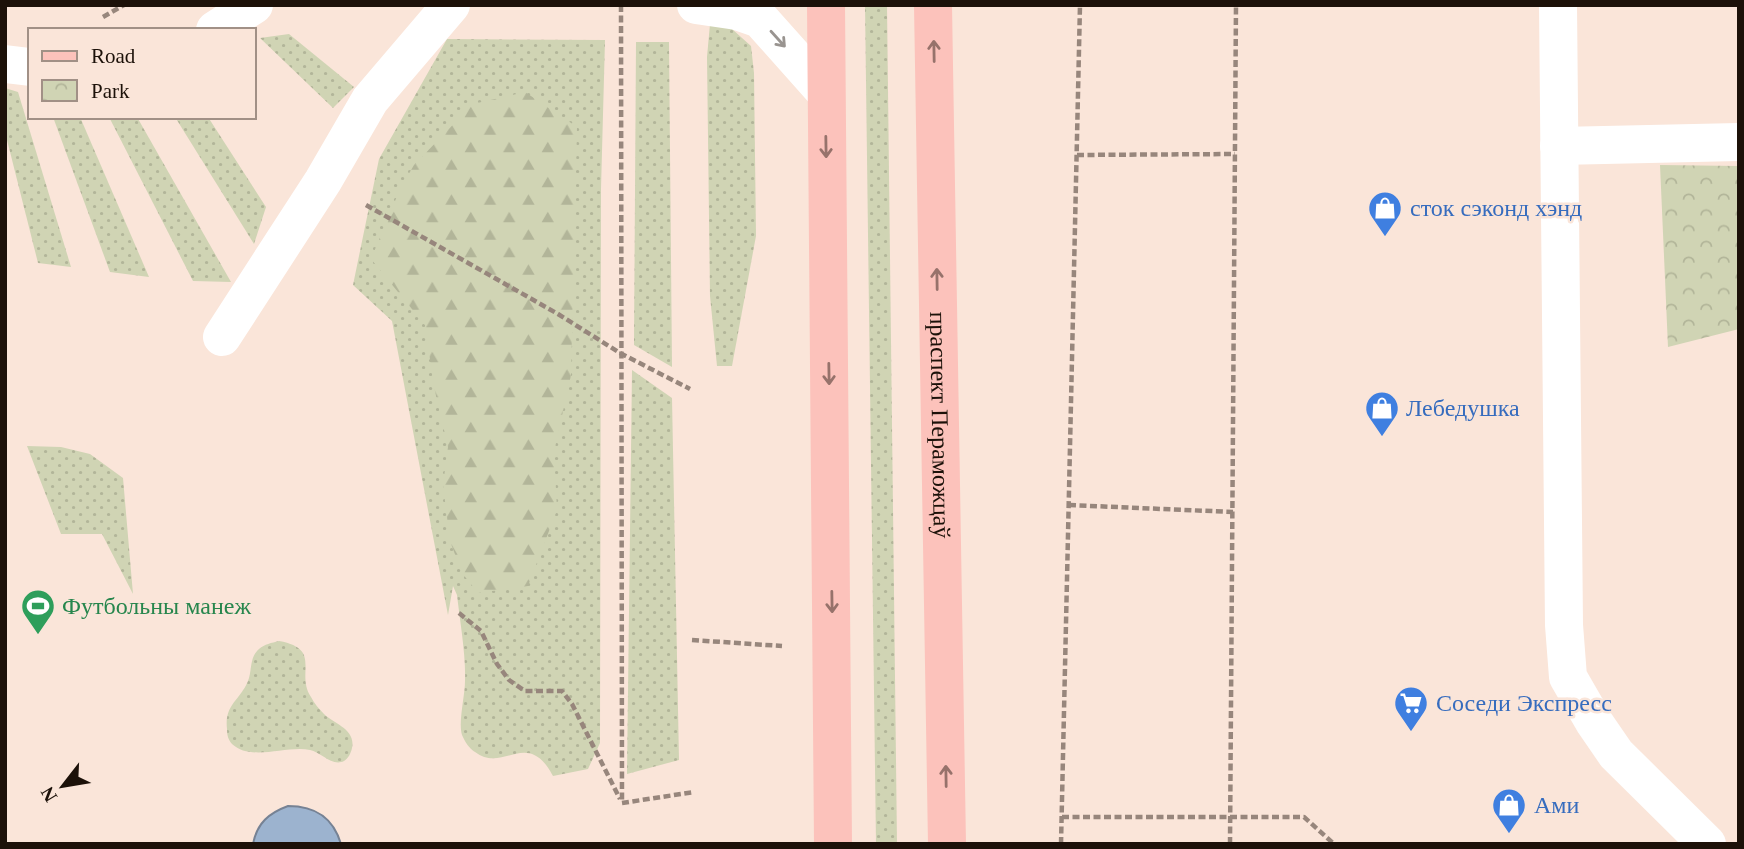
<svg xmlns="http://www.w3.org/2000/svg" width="1744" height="849" viewBox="0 0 1744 849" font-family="Georgia,serif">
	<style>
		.grass { fill: url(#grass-dots) }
		.forest { fill: url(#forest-firs) }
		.park { fill: url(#park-crowns) }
		.water { fill: #9cb3cf; stroke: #768294; stroke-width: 2 }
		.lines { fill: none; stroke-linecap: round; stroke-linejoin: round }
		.path { stroke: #97867c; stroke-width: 4.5; stroke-dasharray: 7 3.5; stroke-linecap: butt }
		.minor { stroke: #fff; stroke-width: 38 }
		.major { stroke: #fcc2bb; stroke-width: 38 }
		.oneway { stroke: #999490 }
		.oneway2 { stroke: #97726b }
		.labels { text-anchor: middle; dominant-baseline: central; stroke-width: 5; stroke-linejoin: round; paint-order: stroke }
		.shop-label { font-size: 24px; fill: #366cbe; stroke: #fae5d9; text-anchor: start }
		.street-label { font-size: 24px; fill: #1c1109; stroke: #fae5d9 }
		.leisure-label { font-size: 24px; fill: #27864d; stroke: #fae5d9; text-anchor: start }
	</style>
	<defs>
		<pattern id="grass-dots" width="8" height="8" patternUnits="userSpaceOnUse" patternTransform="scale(1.75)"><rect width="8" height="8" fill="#d0d4b4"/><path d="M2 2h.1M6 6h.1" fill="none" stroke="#b2b599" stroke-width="1.8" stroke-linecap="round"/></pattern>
		<pattern id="forest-firs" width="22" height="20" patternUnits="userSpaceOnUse" patternTransform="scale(1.75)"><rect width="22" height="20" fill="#d0d4b4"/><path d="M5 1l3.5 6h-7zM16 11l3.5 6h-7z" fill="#b2b599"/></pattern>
		<pattern id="park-crowns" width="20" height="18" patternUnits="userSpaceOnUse" patternTransform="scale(1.75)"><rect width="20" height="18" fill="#d0d4b4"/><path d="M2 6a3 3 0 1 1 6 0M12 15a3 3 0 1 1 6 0" fill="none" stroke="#b2b599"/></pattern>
	</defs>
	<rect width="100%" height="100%" fill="#fae5d9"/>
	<!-- grass -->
	<g class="grass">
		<polygon points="865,5 887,5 897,844 876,844"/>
		<polygon points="710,24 732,29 751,46 754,73 756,236 732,366 717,366 710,296 707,57"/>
		<polygon points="289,34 354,87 333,108 260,38"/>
		<path d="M447,39L605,40L601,189L600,743L588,769L553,776C527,727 504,774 475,752C469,748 465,742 462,735C458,722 465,696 465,681C466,655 460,622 457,595L453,586L448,615L392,321L353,285L379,159Z"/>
		<polygon points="636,42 669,42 672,367 634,345"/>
		<polygon points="5,88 18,92 71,267 38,263 5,132"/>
		<polygon points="53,117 80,117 149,277 110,272"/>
		<polygon points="109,117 137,117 231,282 193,281"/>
		<polygon points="175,117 208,117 266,207 254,244"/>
		<polygon points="632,370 672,398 679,760 627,774"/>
		<polygon points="27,446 61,447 90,454 123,478 133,594 102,534 61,534"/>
		<path d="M279,641C323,649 295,673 311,697C314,703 319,709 324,714C334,724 356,729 352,748C351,753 348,759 344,761C332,767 321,752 310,750C287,745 251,762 232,744C228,739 227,735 227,729C224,703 242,700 249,678C252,667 250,657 259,649C265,644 271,643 279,641Z"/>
	</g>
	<!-- forest -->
	<polygon class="forest" points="525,92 577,127 571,375 554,452 557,510 528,586 478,593 462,573 450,541 443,485 448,447 434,387 425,325 371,259 400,189 414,165 473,104"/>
	<!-- park -->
	<polygon class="park" points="1660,165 1739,166 1739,329 1668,347"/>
	<!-- water -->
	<path class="water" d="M288,806C315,806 333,817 341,844H253C257,823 269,813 288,806Z"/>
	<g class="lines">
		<!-- path -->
		<g class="path">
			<polyline points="621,5 622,803"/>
			<polyline points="103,17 124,5"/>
			<polyline points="1077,155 1235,154"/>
			<polyline points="366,205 558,314 620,353 690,389"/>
			<polyline points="1069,505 1233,512"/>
			<polyline points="459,613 481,631 497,664 509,680 525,691 562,691 572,704 620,799"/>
			<polyline points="692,640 782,646"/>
			<polyline points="622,803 694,792"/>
			<polyline points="1062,817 1304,817 1334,844"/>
			<polyline points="1061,844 1080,5"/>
			<polyline points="1230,844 1236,5"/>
		</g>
		<!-- minor -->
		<g class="minor">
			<polyline points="696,5 737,11 760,19 826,93"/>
			<polyline points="1558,5 1564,625 1568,677 1594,722 1616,754 1707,844"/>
			<polyline points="215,30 254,5"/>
			<polyline points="5,64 30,67"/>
			<polyline points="1559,146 1739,142"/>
			<polyline points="222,337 323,181 370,100 451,5"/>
		</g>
		<!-- major -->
		<g class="major">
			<polyline points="826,5 833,844"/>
			<path id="s1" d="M933,5L947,844"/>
		</g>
	</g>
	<!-- one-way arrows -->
	<defs><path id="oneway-shaft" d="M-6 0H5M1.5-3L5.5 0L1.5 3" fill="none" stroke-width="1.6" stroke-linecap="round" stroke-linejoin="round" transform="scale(1.75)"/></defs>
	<use class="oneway" href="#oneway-shaft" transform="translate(778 39) rotate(48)"/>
	<g class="oneway2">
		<use href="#oneway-shaft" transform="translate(934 51) rotate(-91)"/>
		<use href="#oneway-shaft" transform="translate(826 147) rotate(89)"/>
		<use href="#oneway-shaft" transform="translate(937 279) rotate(-91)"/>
		<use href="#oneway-shaft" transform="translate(829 374) rotate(89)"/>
		<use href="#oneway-shaft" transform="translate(832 602) rotate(89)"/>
		<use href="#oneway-shaft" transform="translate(946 776) rotate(-91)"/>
	</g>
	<!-- icons -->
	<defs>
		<g id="shop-pin" transform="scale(1.75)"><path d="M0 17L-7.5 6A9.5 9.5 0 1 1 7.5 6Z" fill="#3f7fe0" stroke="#fae5d9"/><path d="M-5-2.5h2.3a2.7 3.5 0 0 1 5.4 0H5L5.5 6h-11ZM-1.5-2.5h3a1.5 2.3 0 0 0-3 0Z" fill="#fff"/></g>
		<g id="stadium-pin" transform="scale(1.75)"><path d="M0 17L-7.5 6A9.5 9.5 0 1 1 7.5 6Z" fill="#2e9e5b" stroke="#fae5d9"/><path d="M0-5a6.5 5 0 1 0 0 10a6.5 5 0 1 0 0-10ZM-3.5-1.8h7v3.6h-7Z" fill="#fff"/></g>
		<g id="supermarket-pin" transform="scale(1.75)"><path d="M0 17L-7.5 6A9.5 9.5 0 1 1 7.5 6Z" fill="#3f7fe0" stroke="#fae5d9"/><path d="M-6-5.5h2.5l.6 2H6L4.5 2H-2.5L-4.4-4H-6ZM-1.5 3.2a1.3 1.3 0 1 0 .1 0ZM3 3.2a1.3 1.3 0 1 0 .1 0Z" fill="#fff"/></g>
	</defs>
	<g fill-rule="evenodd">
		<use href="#shop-pin" x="1385" y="208"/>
		<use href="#shop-pin" x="1382" y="408"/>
		<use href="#stadium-pin" x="38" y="606"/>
		<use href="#supermarket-pin" x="1411" y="703"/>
		<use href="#shop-pin" x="1509" y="805"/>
	</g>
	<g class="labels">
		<!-- shop labels -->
		<g class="shop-label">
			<text x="1410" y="208">сток сэконд хэнд</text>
			<text x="1406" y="408">Лебедушка</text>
			<text x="1436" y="703">Соседи Экспресс</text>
			<text x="1534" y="805">Ами</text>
		</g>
		<!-- street labels -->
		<g class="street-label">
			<text stroke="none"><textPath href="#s1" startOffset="420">праспект Пераможцаў</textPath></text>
		</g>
		<!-- leisure labels -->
		<g class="leisure-label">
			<text x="62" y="606">Футбольны манеж</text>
		</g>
	</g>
	<!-- border -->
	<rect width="1744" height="849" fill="none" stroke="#1c1109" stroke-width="14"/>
	<!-- legend -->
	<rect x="28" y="28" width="228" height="91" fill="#fae5d9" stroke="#a19086" stroke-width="2"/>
	<rect x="42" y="51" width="35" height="10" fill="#fcc2bb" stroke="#a19086" stroke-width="2"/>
	<text x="91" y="63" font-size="21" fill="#1c1109">Road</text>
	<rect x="42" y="80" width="35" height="21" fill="url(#park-crowns)" stroke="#a19086" stroke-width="2"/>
	<text x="91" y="98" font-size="21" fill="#1c1109">Park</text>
	<!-- north arrow -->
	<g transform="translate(63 786) rotate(239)" stroke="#fae5d9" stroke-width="5" paint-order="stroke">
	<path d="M0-5L12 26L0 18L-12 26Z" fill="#1c1109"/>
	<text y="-10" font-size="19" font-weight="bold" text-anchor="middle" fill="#1c1109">N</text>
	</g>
</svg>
